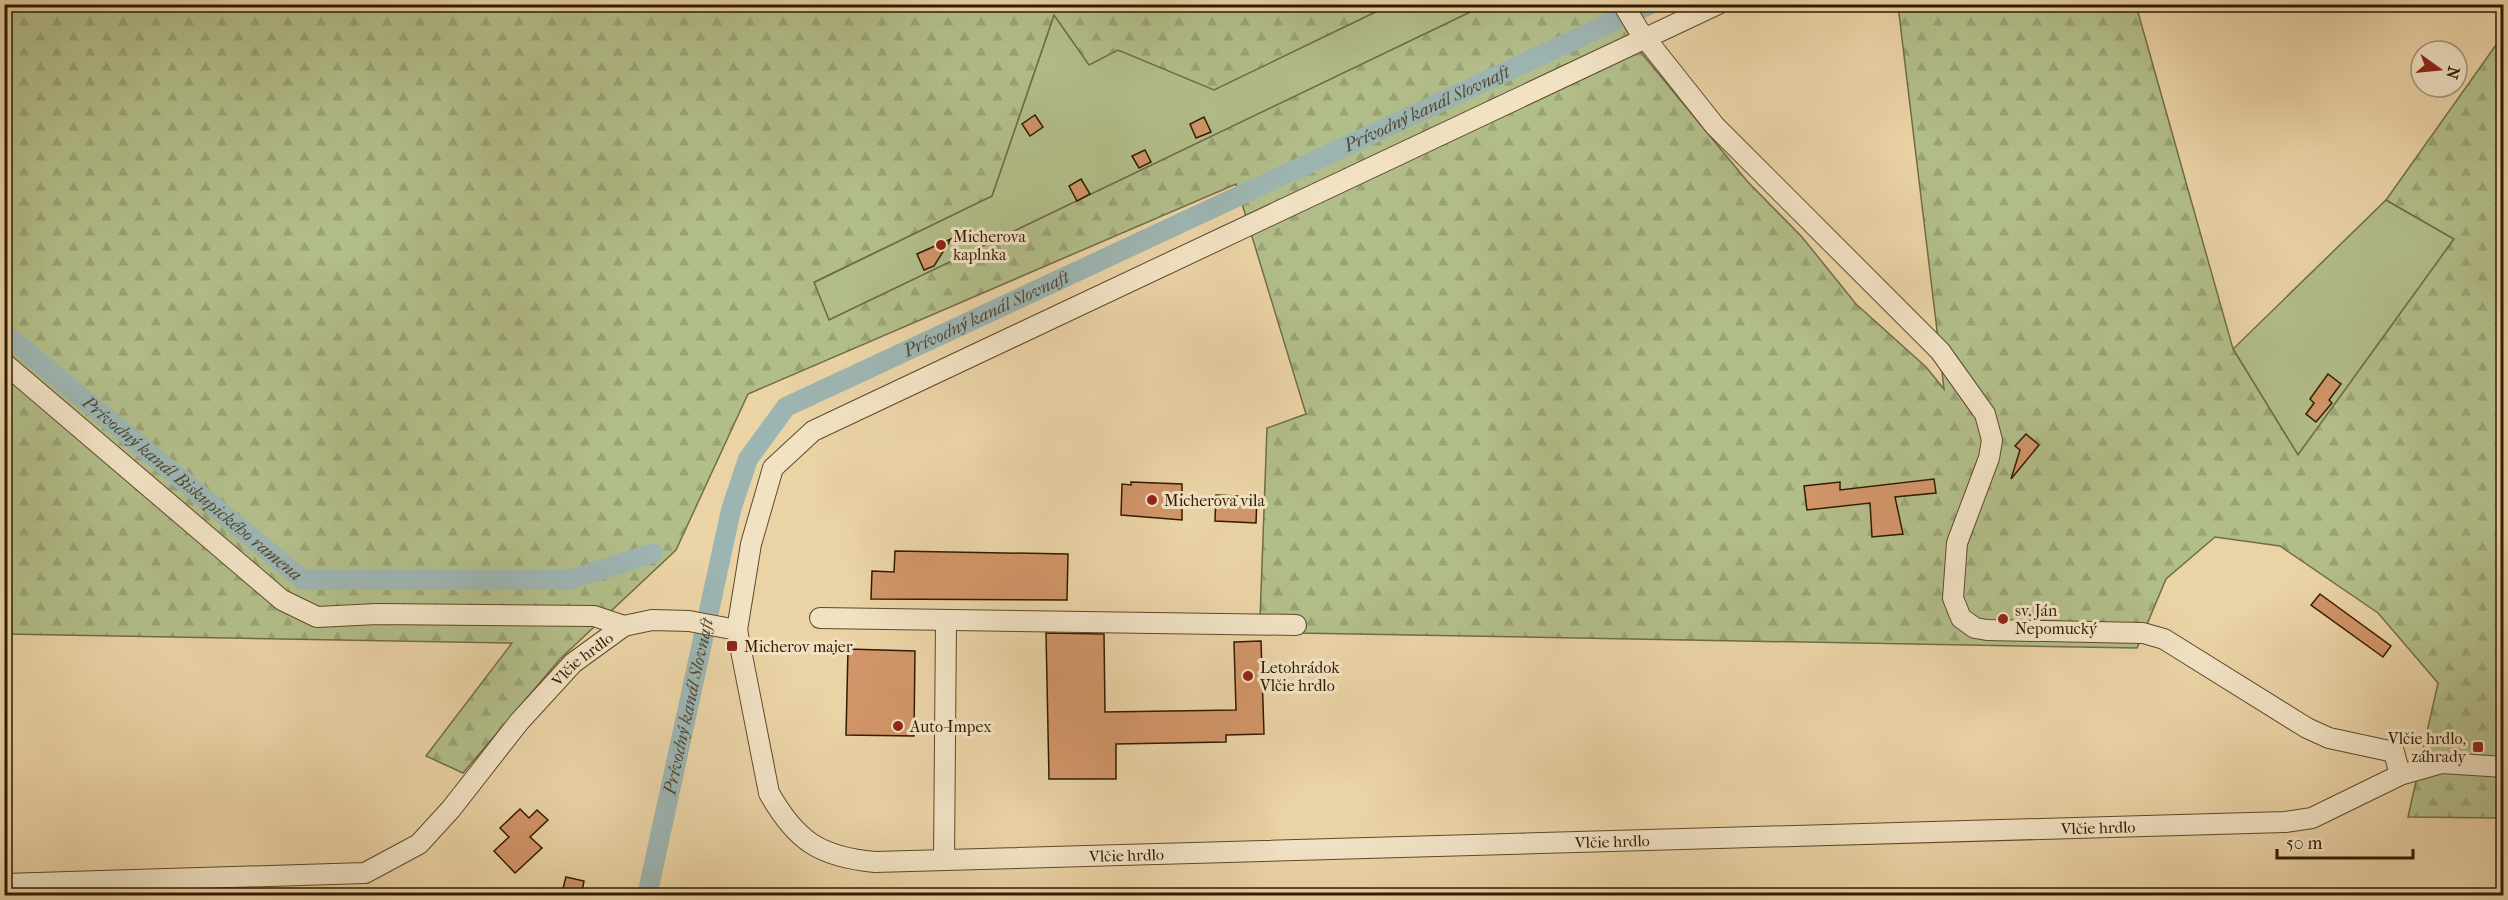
<svg xmlns="http://www.w3.org/2000/svg" width="2508" height="900" viewBox="0 0 2508 900" font-family="'IM FELL French Canon',serif">
	<style>
		.green { fill: #b2be8a; stroke: #726c45; stroke-width: 1.5 }
		.forest { fill: url(#forest-firs); stroke: #726c45; stroke-width: 1.5 }
		.lines { fill: none; stroke-linecap: round; stroke-linejoin: round }
		.canal { stroke: #9db5b2; stroke-width: 20 }
		.building { fill: #d19569; stroke: #311b00; stroke-width: 1.5 }
		.minor-casing { stroke: #5f4929; stroke-width: 22 }
		.minor { stroke: #f1e2c4; stroke-width: 20 }
		.poi-dot { fill: #8f2418; stroke: #f1e2c4; stroke-width: 2 }
		.labels { text-anchor: middle; dominant-baseline: central; stroke-width: 6; stroke-linejoin: round; paint-order: stroke }
		.poi-label { font-size: 16px; fill: #311b00; stroke: #f1e2c4; text-anchor: start }
		.street-label { font-size: 16px; fill: #311b00; stroke: #f1e2c4 }
		.water-label { font-size: 18px; font-style: italic; fill: #514935; stroke: #f1e2c4 }
	</style>
	<defs>
		<pattern id="forest-firs" width="22" height="20" patternUnits="userSpaceOnUse" patternTransform="scale(1.5)"><rect width="22" height="20" fill="#b2be8a"/><path d="M5 1l3.5 6h-7zM16 11l3.5 6h-7z" fill="#9aa375"/></pattern>
	</defs>
	<rect width="100%" height="100%" fill="#ead3a5"/>
	<filter id="stains"><feTurbulence type="fractalNoise" baseFrequency=".00333" numOctaves="4"/><feColorMatrix values="0 0 0 0 .2 0 0 0 0 .09 0 0 0 0 .02 0 0 0 .5 -.17"/></filter>
	<radialGradient id="worn" r=".72"><stop offset=".6" stop-color="#630" stop-opacity="0"/><stop offset="1" stop-color="#630" stop-opacity=".3"/></radialGradient>
	<!-- green -->
	<g class="green">
		<polygon points="1390,5 1485,5 829,320 813,283 992,196 1054,15 1118,49 1214,89"/>
		<polygon points="2386,200 2454,239 2298,455 2233,349"/>
	</g>
	<!-- forest -->
	<polygon class="forest" points="5,5 1390,5 1214,90 1118,50 1089,65 1054,15 992,196 814,282 829,320 1485,5 1611,5 1639,50 1747,181 1802,237 1856,304 1926,367 1944,389 1898,5 2136,5 2233,349 2298,455 2454,239 2386,200 2503,35 2503,818 2408,817 2438,683 2378,613 2280,546 2215,537 2166,579 2137,648 1296,633 1260,619 1267,428 1306,414 1236,184 748,394 676,550 560,659 463,773 426,756 512,643 5,634"/>
	<g class="lines">
		<!-- canal -->
		<g class="canal">
			<path id="s1" d="M4,333L303,580H569L653,553"/>
			<path id="s2" d="M647,896L731,510L748,459L786,407L1651,4"/>
		</g>
	</g>
	<!-- building -->
	<g class="building">
		<polygon points="1035,115 1043,127 1030,136 1022,124"/>
		<polygon points="1204,117 1211,132 1196,138 1190,124"/>
		<polygon points="1145,150 1151,162 1139,168 1132,156"/>
		<polygon points="1081,179 1090,194 1077,201 1069,186"/>
		<polygon points="951,239 934,266 924,270 917,254"/>
		<polygon points="2328,374 2341,384 2329,400 2332,403 2316,422 2306,414 2314,403 2310,399"/>
		<polygon points="2026,434 2039,445 2011,479 2020,450 2015,446"/>
		<polygon points="1934,479 1936,493 1895,497 1903,534 1872,537 1870,503 1807,510 1804,486 1840,482 1840,490"/>
		<polygon points="1131,482 1182,484 1182,520 1121,515 1122,484 1131,485"/>
		<polygon points="1216,495 1257,497 1256,523 1215,521"/>
		<polygon points="895,551 1068,554 1067,600 871,599 872,571 894,572"/>
		<polygon points="2320,594 2391,646 2383,657 2311,605"/>
		<polygon points="1046,633 1104,634 1105,712 1236,710 1234,642 1261,641 1264,734 1226,735 1226,742 1116,744 1116,779 1049,779"/>
		<polygon points="848,649 915,651 914,736 846,735"/>
		<polygon points="520,809 529,818 537,810 548,820 530,837 542,848 515,873 494,851 509,837 500,828"/>
		<polygon points="566,877 584,881 581,896 561,896"/>
	</g>
	<g class="lines">
		<!-- minor casing -->
		<g class="minor-casing">
			<g id="minor">
				<polyline points="1623,4 1638,29 1715,126 1940,351 1985,414 1992,440 1989,458 1957,543 1953,598 1961,618 1975,628 1987,630 2143,633 2164,639 2307,728 2329,738 2394,752 2400,775"/>
				<polyline points="4,363 282,600 317,617 377,614 594,616 624,626"/>
				<polyline points="820,618 1296,625"/>
				<polyline points="737,630 751,544 773,468 813,431 1718,4"/>
				<polyline points="944,860 946,621"/>
				<path id="s3" d="M4,884L365,873L419,844L451,809L519,722L573,663L624,626L652,620L689,621L737,630L769,793C796,841 820,857 875,862L2285,822L2312,818L2400,775L2442,763L2504,767"/>
			</g>
		</g>
		<!-- minor -->
		<use href="#minor" class="minor"/>
	</g>
	<!-- markers -->
	<g class="poi-dot">
		<circle cx="941" cy="245" r="6"/>
		<circle cx="1152" cy="500" r="6"/>
		<circle cx="2003" cy="619" r="6"/>
		<rect x="726" y="640" width="12" height="12" rx="3"/>
		<circle cx="1248" cy="676" r="6"/>
		<circle cx="898" cy="726" r="6"/>
		<rect x="2472" y="741" width="12" height="12" rx="3"/>
	</g>
	<g class="labels">
		<!-- poi labels -->
		<g class="poi-label">
			<text x="953" y="236">Micherova<tspan x="953" dy="18">kaplnka</tspan></text>
			<text x="1164" y="500">Micherova vila</text>
			<text x="2015" y="610">sv. Ján<tspan x="2015" dy="18">Nepomucký</tspan></text>
			<text x="744" y="646">Micherov majer</text>
			<text x="1260" y="667">Letohrádok<tspan x="1260" dy="18">Vlčie hrdlo</tspan></text>
			<text x="910" y="726">Auto-Impex</text>
			<text x="2466" y="738" text-anchor="end">Vlčie hrdlo,<tspan x="2466" dy="18">záhrady</tspan></text>
		</g>
		<!-- street labels -->
		<g class="street-label">
			<text stroke="none"><textPath href="#s3" startOffset="670">Vlčie hrdlo</textPath></text>
			<text stroke="none"><textPath href="#s3" startOffset="2361">Vlčie hrdlo</textPath></text>
			<text stroke="none"><textPath href="#s3" startOffset="1875">Vlčie hrdlo</textPath></text>
			<text stroke="none"><textPath href="#s3" startOffset="1389">Vlčie hrdlo</textPath></text>
		</g>
		<!-- water labels -->
		<g class="water-label">
			<text stroke="none"><textPath href="#s2" startOffset="1220">Prívodný kanál Slovnaft</textPath></text>
			<text stroke="none"><textPath href="#s2" startOffset="734">Prívodný kanál Slovnaft</textPath></text>
			<text stroke="none"><textPath href="#s1" startOffset="244">Prívodný kanál Biskupického ramena</textPath></text>
			<text stroke="none"><textPath href="#s2" startOffset="194">Prívodný kanál Slovnaft</textPath></text>
		</g>
	</g>
	<!-- margin -->
	<rect width="2508" height="900" fill="none" stroke="#ead3a5" stroke-width="24"/>
	<rect x="6" y="6" width="2496" height="888" fill="none" stroke="#311b00" stroke-width="3"/>
	<rect x="12" y="12" width="2484" height="876" fill="none" stroke="#311b00" stroke-width="1.5"/>
	<!-- north arrow -->
	<g transform="translate(2439 69) rotate(105)"><circle r="28" fill="#f1e2c4" stroke="#a49276" stroke-width="1.5"/>
	<path d="M0-4.5L10 22L0 15L-10 22Z" fill="#8f2418"/>
	<text y="-9" font-size="16" font-weight="bold" text-anchor="middle" fill="#311b00">N</text>
	</g>
	<!-- scale -->
	<path d="M2277 849v9h136v-9" fill="none" stroke="#311b00" stroke-width="3"/>
	<text x="2286" y="849" font-size="18" fill="#311b00" stroke="#f1e2c4" stroke-width="4.5" paint-order="stroke">50 m</text>
	<rect width="100%" height="100%" filter="url(#stains)"/>
	<rect width="100%" height="100%" fill="url(#worn)"/>
</svg>
